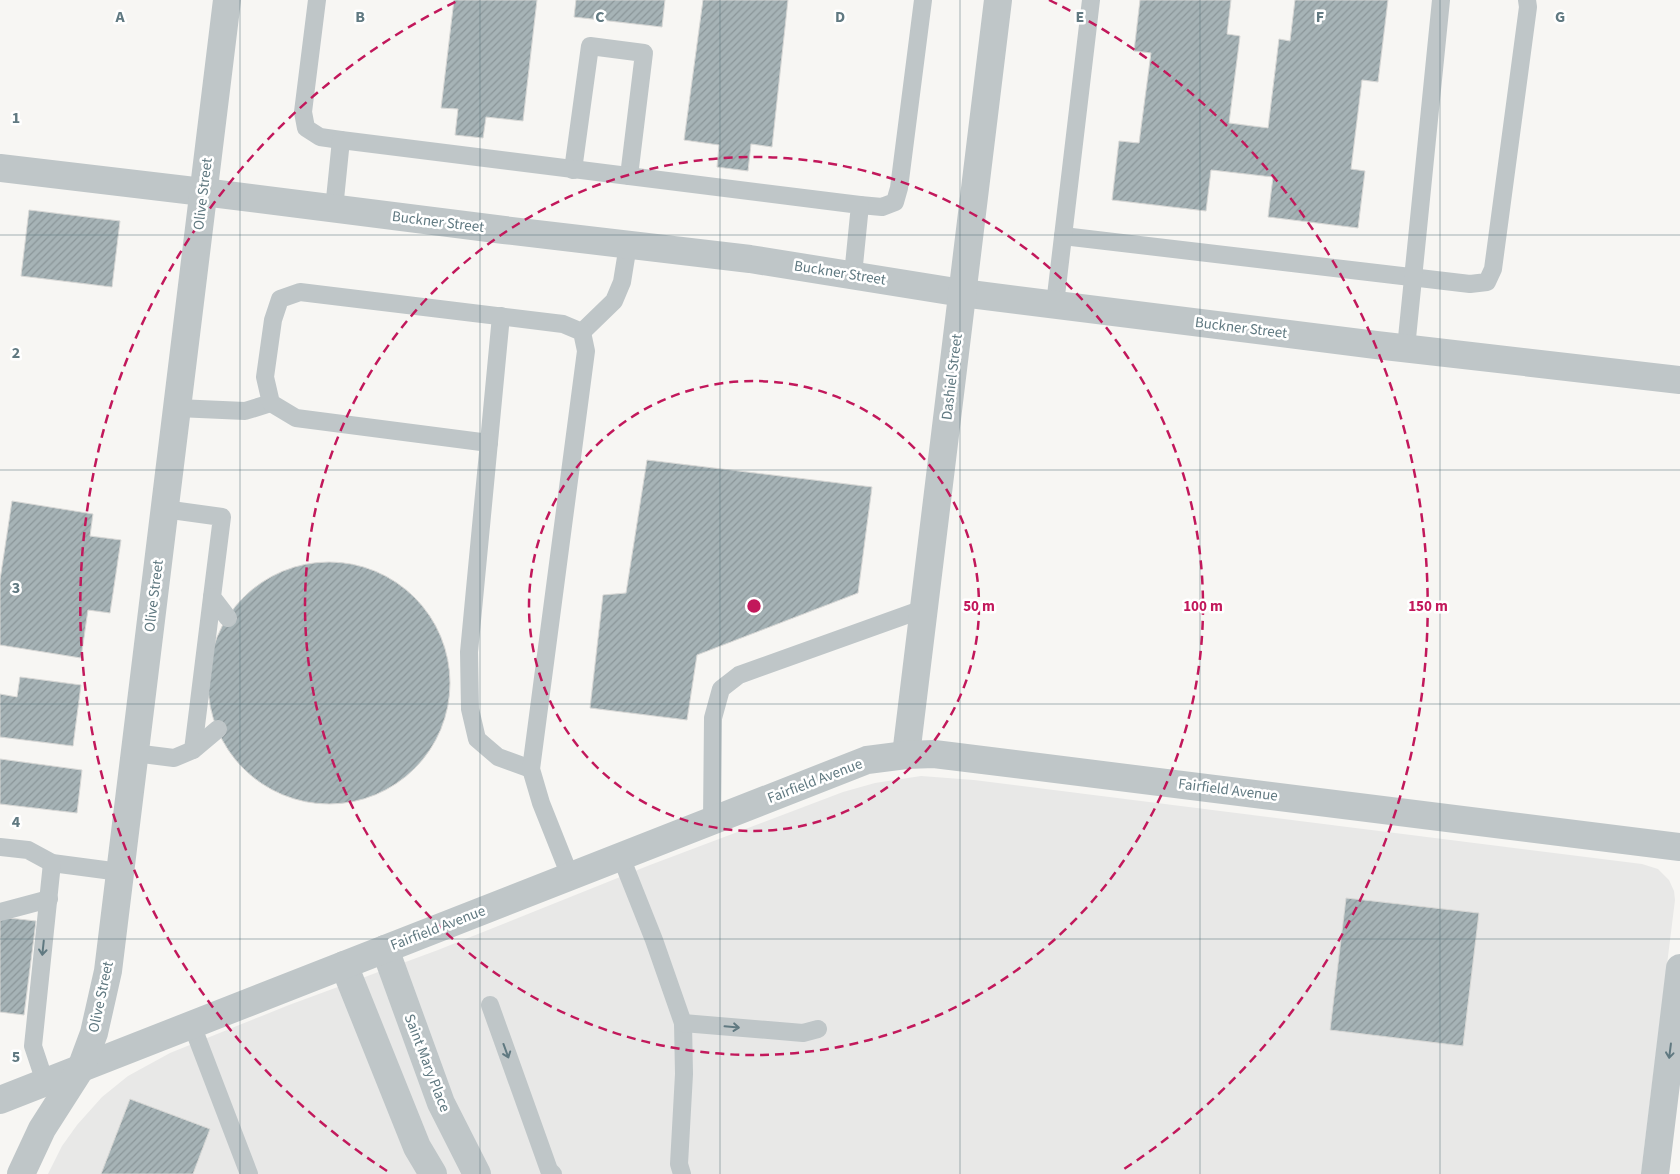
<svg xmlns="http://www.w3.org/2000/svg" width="1680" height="1174" viewBox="0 0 1680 1174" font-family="'Source Sans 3',sans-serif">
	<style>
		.built { fill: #e8e8e7 }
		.building { fill: url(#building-hatch); stroke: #d8d8d6 }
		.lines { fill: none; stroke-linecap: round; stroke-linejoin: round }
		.service { stroke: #bfc6c8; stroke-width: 18 }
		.minor { stroke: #bfc6c8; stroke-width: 28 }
		.tertiary { stroke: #bfc6c8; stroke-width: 28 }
		.oneway { stroke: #607981 }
		.grid { fill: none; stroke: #607981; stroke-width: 1; stroke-opacity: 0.55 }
		.ring { fill: none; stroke: #c2185b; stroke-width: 2.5; stroke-dasharray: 9 6 }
		.labels { text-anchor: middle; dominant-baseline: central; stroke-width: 5; stroke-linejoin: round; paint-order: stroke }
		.street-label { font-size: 15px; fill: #607981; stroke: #fff }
		.grid-label { font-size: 16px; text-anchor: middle; font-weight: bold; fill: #607981; stroke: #fff; stroke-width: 5; stroke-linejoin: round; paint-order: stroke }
		.centre { fill: #c2185b; stroke: #fff; stroke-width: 2.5 }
		.ring-label { font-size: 15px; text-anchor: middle; font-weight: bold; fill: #c2185b; stroke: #fff; stroke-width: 5; stroke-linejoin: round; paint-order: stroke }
	</style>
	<defs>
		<pattern id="building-hatch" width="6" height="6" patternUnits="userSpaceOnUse" patternTransform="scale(1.25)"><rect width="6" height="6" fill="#a6b3b6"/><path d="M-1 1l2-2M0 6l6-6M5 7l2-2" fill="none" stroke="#8b9699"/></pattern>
	</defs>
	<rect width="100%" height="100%" fill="#f7f6f3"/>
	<!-- built -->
	<polygon class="built" points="921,776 974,780 1642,864 1658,869 1669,880 1674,891 1675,900 1641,1174 48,1174 62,1146 77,1125 102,1097 128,1076 170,1053 289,1005 438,950 650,865 843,792 875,783"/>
	<!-- building -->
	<g class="building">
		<polygon points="454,0 537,0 523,121 486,117 483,138 455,135 458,109 441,108"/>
		<polygon points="576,0 665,0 662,27 574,17"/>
		<polygon points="703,0 788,0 772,147 751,144 748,171 717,167 719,145 684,140"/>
		<polygon points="1140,0 1231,0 1227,34 1240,36 1229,123 1268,128 1279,39 1290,41 1295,0 1388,0 1378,82 1362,80 1351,169 1365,171 1358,228 1268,217 1273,177 1211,170 1206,211 1112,200 1119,141 1139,143 1151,53 1134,51"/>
		<polygon points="29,210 120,221 112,287 21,276"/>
		<polygon points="647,460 872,487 858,593 697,655 687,720 590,708 603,595 626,593"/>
		<polygon points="12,501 93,514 90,536 121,540 110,613 88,610 81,658 0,645 0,580"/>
		<circle cx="329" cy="683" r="121"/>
		<polygon points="20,677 81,685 73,746 0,737 0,694 17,697"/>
		<polygon points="0,759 82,770 77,813 0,804"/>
		<polygon points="1346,898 1479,913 1463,1046 1330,1030"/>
		<polygon points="0,917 36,921 24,1015 0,1012"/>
		<polygon points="130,1099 210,1129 193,1174 101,1174"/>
	</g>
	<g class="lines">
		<!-- service -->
		<g class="service">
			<polyline points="317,0 303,112 306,128 320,137 341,140"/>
			<polyline points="573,170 590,46 644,53 629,176"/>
			<polyline points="860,205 882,207 895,202 899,188 923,0"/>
			<polyline points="334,209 341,140 860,205 853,275"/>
			<polyline points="1063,236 1470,284 1487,282 1493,269 1528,7 1527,0"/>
			<polyline points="1055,304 1091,0"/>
			<polyline points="501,316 469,652 470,709 477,739 498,757 531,769"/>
			<polyline points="582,332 614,301 622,282 628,245"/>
			<polyline points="1406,348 1441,0"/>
			<polyline points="177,408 245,411 271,403"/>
			<polyline points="489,443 296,418 271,403 265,377 273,320 280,299 300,292 563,324 582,332 586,351 531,769 541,803 570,876"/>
			<polyline points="164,509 222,517 212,597 228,618"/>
			<polyline points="193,750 212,597"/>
			<polyline points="134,753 174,758 193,750 218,729"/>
			<polyline points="712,821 713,718 721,689 739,675 923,609"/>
			<polyline points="0,847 28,850 52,863 120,872"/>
			<polyline points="621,857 654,940 683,1023 684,1074 679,1164 682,1174"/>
			<polyline points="0,912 49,899"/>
			<polyline points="490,1005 549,1170 553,1174"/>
			<polyline points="683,1023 803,1033 818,1029"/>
			<polyline points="192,1025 249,1174"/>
			<polyline points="45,1082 33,1046 52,863"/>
		</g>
		<!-- minor -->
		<g class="minor">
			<polyline points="0,168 203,192 504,230 750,259 962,293 1376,345 1680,380"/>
			<polyline points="906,755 998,0"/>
			<polyline points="385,949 441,1103 477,1174"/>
			<polyline points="344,965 417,1147 433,1174"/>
			<polyline points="1655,1174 1680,968"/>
		</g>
		<!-- tertiary -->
		<g class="tertiary">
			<polyline points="0,1100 867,760 906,755 934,754 1680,847"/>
			<polyline points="21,1174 42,1129 81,1068 94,1033 108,971 227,0"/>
		</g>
	</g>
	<!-- one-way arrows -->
	<defs><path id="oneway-shaft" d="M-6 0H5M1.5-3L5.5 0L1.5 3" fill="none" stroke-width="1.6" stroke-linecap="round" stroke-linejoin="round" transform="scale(1.25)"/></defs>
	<g class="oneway">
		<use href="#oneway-shaft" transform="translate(43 948) rotate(96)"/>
		<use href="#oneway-shaft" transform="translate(732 1027) rotate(5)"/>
		<use href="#oneway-shaft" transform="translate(506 1051) rotate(70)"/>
		<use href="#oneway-shaft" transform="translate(1670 1051) rotate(97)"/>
	</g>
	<!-- grid -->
	<path class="grid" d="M240,0V1174M480,0V1174M720,0V1174M960,0V1174M1200,0V1174M1440,0V1174M0,235H1680M0,470H1680M0,704H1680M0,939H1680"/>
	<!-- distance rings -->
	<g class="ring">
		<circle cx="754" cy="606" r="225"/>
		<circle cx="754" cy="606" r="449"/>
		<path d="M387 1171A674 674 0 0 1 459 0M1049 0A674 674 0 0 1 1121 1171"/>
	</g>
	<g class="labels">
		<!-- street labels -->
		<g class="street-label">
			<text transform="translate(203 194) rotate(-83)">Olive Street</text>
			<text transform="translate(438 222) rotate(7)">Buckner Street</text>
			<text transform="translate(840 273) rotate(9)">Buckner Street</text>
			<text transform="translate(1241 328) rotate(7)">Buckner Street</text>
			<text transform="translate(952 377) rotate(-83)">Dashiel Street</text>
			<text transform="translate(154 596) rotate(-83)">Olive Street</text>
			<text transform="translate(815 781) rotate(-21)">Fairfield Avenue</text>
			<text transform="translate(1228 790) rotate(7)">Fairfield Avenue</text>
			<text transform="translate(438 928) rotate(-21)">Fairfield Avenue</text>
			<text transform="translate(101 997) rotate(-78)">Olive Street</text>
			<text transform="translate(427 1063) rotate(69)">Saint Mary Place</text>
		</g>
	</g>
	<g class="grid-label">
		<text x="120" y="22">A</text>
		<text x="360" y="22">B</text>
		<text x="600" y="22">C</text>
		<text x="840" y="22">D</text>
		<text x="1080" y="22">E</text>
		<text x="1320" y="22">F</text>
		<text x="1560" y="22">G</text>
		<text x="16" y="123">1</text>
		<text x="16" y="358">2</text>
		<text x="16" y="593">3</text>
		<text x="16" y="827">4</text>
		<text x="16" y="1062">5</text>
	</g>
	<circle cx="754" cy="606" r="8" class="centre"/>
	<g class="ring-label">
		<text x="979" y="611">50 m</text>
		<text x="1203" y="611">100 m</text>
		<text x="1428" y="611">150 m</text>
	</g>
</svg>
